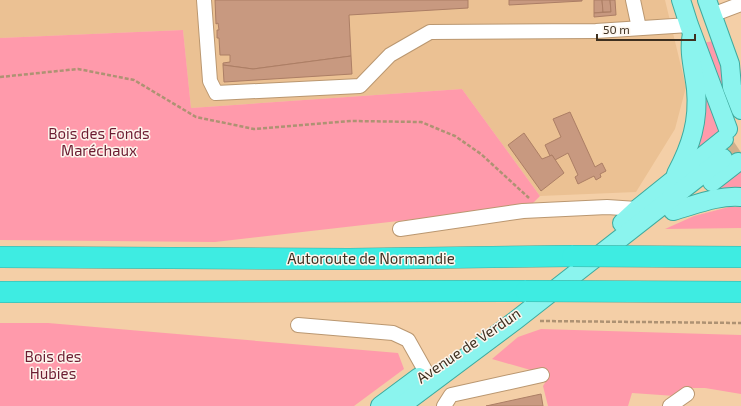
<svg xmlns="http://www.w3.org/2000/svg" width="741" height="406" viewBox="0 0 741 406" font-family="'Exo 2',sans-serif">
	<style>
		.built { fill: #ebc193 }
		.green { fill: #ff9aab }
		.building { fill: #c89980; stroke: #ac7e65 }
		.lines { fill: none; stroke-linecap: round; stroke-linejoin: round }
		.major-tunnel { stroke: #d0af8c; stroke-width: 18; stroke-dasharray: 18 9; stroke-linecap: butt }
		.minor-casing { stroke: #ba9770; stroke-width: 16 }
		.major-casing { stroke: #3eaa9e; stroke-width: 20 }
		.highway-casing { stroke: #3eaa9e; stroke-width: 22 }
		.path { stroke: #ae9273; stroke-width: 2.5; stroke-dasharray: 4 2; stroke-linecap: butt }
		.minor { stroke: #fff; stroke-width: 14 }
		.major { stroke: #8bf4ee; stroke-width: 18 }
		.highway { stroke: #3eece2; stroke-width: 21 }
		.highway-bridge-casing { stroke: #3eaa9e; stroke-width: 22; stroke-linecap: butt }
		.highway-bridge { stroke: #3eece2; stroke-width: 21 }
		.labels { text-anchor: middle; dominant-baseline: central; stroke-width: 3; stroke-linejoin: round; paint-order: stroke }
		.park-label { font-size: 15px; fill: #6c1c31; stroke: #fdf6ee }
		.street-label { font-size: 15px; fill: #3e3020; stroke: #fdf6ee }
	</style>
	<rect width="100%" height="100%" fill="#f4cfa7"/>
	<!-- built -->
	<polygon class="built" points="0,0 665,0 686,87 675,129 636,192 540,196 462,89 191,108 183,30 0,38"/>
	<!-- green -->
	<g class="green">
		<polygon points="183,30 191,108 462,89 540,196 530,206 215,242 0,240 0,38"/>
		<polygon points="714,41 736,113 730,116 702,43"/>
		<polygon points="700,76 721,129 717,140 689,161"/>
		<polygon points="741,170 741,192 700,196 732,172"/>
		<polygon points="729,207 741,207 741,228 665,229 694,216"/>
		<polygon points="0,323 48,323 398,353 404,369 354,406 0,406"/>
		<polygon points="541,329 741,335 741,394 705,388 688,388 675,396 632,393 628,406 548,406 543,386 548,378 546,369 534,371 492,359 518,337"/>
	</g>
	<!-- building -->
	<g class="building">
		<polygon points="215,0 468,0 468,8 349,15 351,56 253,69 223,65 223,63 230,62 230,55 220,55 219,38 217,38 217,30 219,30 218,23 216,24"/>
		<polygon points="509,0 582,0 582,1 509,5"/>
		<polygon points="594,0 602,0 603,12 594,13"/>
		<polygon points="602,0 610,0 611,12 603,12"/>
		<polygon points="610,0 615,0 616,15 594,17 594,13 611,12"/>
		<polygon points="351,56 352,74 224,82 223,65 253,69"/>
		<polygon points="570,112 595,167 602,163 606,171 600,174 601,177 596,180 594,176 578,184 575,177 578,175 568,153 555,160 552,155 550,156 545,145 561,137 553,119"/>
		<polygon points="524,133 542,159 552,155 564,173 541,191 508,145"/>
		<polygon points="541,394 543,406 486,406 518,399"/>
	</g>
	<g class="lines">
		<!-- major-tunnel -->
		<polyline class="major-tunnel" points="723,158 741,146"/>
		<!-- minor casing -->
		<g class="minor-casing">
			<g id="minor">
				<polyline points="204,0 210,81 216,93 360,86 390,55 430,32 596,31 689,25"/>
				<polyline points="633,0 639,28"/>
				<polyline points="712,15 741,4"/>
				<polyline points="400,229 523,211 607,207 637,209"/>
				<polyline points="298,325 393,333 408,340 426,372"/>
				<polyline points="444,406 451,395 542,375"/>
				<polyline points="670,406 687,394"/>
			</g>
		</g>
		<!-- major casing -->
		<g class="major-casing">
			<g id="major">
				<polyline points="681,0 689,25 728,129"/>
				<polyline points="707,0 730,64 732,87 741,110"/>
				<path d="M676,174C691,146 699,121 696,89C694,70 688,52 692,34"/>
				<polyline points="712,182 738,162"/>
				<path d="M673,211C695,205 718,195 741,197"/>
				<polyline points="622,223 637,209 724,139"/>
				<polyline points="380,406 419,377"/>
				<polyline points="401,406 516,320 723,158"/>
			</g>
		</g>
		<!-- highway casing -->
		<g class="highway-casing">
			<g id="highway">
				<polyline points="0,257 349,259 573,256"/>
				<polyline points="0,292 526,291"/>
			</g>
		</g>
		<!-- path -->
		<g class="path">
			<polyline points="0,77 78,69 134,80 196,117 254,129 351,121 421,122 455,136 481,154 529,198"/>
			<polyline points="540,321 741,323"/>
		</g>
		<!-- minor -->
		<use href="#minor" class="minor"/>
		<!-- major -->
		<use href="#major" class="major"/>
		<!-- highway -->
		<use href="#highway" class="highway"/>
		<!-- highway-bridge casing -->
		<g class="highway-bridge-casing">
			<g id="highway-bridge">
				<polyline points="573,256 741,257"/>
				<polyline points="526,291 741,292"/>
			</g>
		</g>
		<!-- highway-bridge -->
		<use href="#highway-bridge" class="highway-bridge"/>
	</g>
	<g class="labels">
		<!-- park labels -->
		<g class="park-label">
			<text x="99" y="133">Bois des Fonds<tspan x="99" dy="17">Maréchaux</tspan></text>
			<text x="53" y="356">Bois des<tspan x="53" dy="17">Hubies</tspan></text>
		</g>
		<!-- street labels -->
		<g class="street-label">
			<text x="371" y="258">Autoroute de Normandie</text>
			<text transform="translate(468 345) rotate(-34)">Avenue de Verdun</text>
		</g>
	</g>
	<!-- scale -->
	<path d="M597 34v6h98v-6" fill="none" stroke="#3e3020" stroke-width="2"/>
	<text x="603" y="34" font-size="12" fill="#3e3020" stroke="#fdf6ee" stroke-width="3" paint-order="stroke">50 m</text>
</svg>
